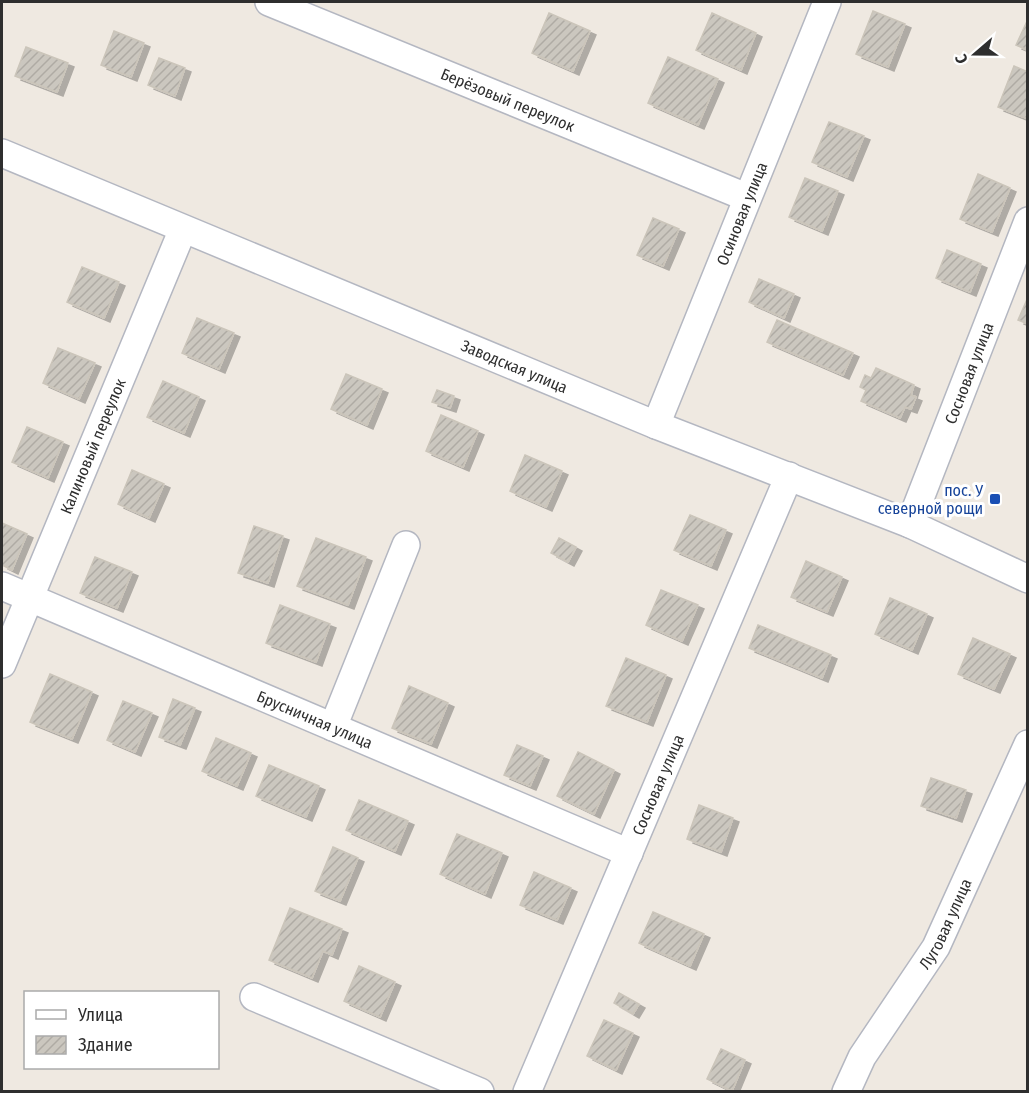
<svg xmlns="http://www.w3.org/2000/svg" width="1029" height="1093" viewBox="0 0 1029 1093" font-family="'Fira Sans Condensed',sans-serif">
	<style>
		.building { fill: url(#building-hatch); stroke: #cbc5ba; stroke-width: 1.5; filter: url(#shadow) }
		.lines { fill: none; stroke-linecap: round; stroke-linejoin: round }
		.minor-casing { stroke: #b4b7c1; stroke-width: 30 }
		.minor { stroke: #fff; stroke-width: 27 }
		.transit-dot { fill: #1a4fb4; stroke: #fff; stroke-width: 2 }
		.labels { text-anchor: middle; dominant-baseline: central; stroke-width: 6; stroke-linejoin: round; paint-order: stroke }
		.street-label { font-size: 16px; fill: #2e2e2e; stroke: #fff }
		.transit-label { font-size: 16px; fill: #164399; stroke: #fff; text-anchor: end }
	</style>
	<defs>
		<pattern id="building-hatch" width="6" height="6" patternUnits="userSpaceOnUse" patternTransform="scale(1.5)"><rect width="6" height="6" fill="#cbc7bf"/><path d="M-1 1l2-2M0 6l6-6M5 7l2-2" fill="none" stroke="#afaba4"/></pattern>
		<filter id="shadow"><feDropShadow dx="6" dy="4" stdDeviation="0" flood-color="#0004"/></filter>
	</defs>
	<rect width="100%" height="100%" fill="#efe9e1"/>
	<!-- building -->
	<g class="building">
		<polygon points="873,11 905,24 888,67 856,54"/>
		<polygon points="549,13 590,31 573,71 532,53"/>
		<polygon points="712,13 756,33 741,70 696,50"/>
		<polygon points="1028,19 1028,50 1016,45"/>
		<polygon points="114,31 144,43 131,77 101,65"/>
		<polygon points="26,47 68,63 57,92 15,76"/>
		<polygon points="668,57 718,79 698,125 648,103"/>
		<polygon points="159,58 185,68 175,96 148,85"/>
		<polygon points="1014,66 1028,72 1028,119 998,107"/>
		<polygon points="829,122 864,136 847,177 812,162"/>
		<polygon points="978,174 1010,188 992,232 960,219"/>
		<polygon points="805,178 838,191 822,231 789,217"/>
		<polygon points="653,218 679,229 663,266 637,255"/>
		<polygon points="947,250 981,264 970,292 936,278"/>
		<polygon points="82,267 119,282 104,318 67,302"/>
		<polygon points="759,279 794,294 784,318 749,302"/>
		<polygon points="1028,297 1028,324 1018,320"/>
		<polygon points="197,318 234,333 219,369 182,353"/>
		<polygon points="777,320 853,353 843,375 767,342"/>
		<polygon points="58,348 95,363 79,399 43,383"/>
		<polygon points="876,368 914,385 911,395 916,397 911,409 905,407 900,418 861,401 866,390 860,387 865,375 871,378"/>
		<polygon points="346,374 382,389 367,425 331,409"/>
		<polygon points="163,381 199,397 184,433 147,417"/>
		<polygon points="437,390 454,396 450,408 432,402"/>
		<polygon points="441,415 478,431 463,467 426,451"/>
		<polygon points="27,427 63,442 48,478 12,462"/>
		<polygon points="525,455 562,471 546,507 510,491"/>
		<polygon points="132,470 164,484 149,518 118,504"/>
		<polygon points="690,515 726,530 711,566 674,550"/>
		<polygon points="2,523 27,534 12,570 2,565"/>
		<polygon points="254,526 283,536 268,583 238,573"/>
		<polygon points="316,538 366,557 348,605 297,586"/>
		<polygon points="559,538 576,547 568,562 551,553"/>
		<polygon points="95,557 132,572 117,608 80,593"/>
		<polygon points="806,561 842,577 827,612 791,597"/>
		<polygon points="661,590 698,605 682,641 646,625"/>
		<polygon points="890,598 927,614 912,650 875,634"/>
		<polygon points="280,605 330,624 316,662 266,643"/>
		<polygon points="758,625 831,655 822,678 749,648"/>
		<polygon points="973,638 1010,654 994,689 958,674"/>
		<polygon points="626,658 666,675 647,722 606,706"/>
		<polygon points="50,674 92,692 72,739 30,722"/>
		<polygon points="409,686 448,703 431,744 392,728"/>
		<polygon points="173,699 195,708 180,745 159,737"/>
		<polygon points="123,701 152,713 135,752 107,740"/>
		<polygon points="216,738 251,753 237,786 202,771"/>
		<polygon points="517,745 543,756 530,786 504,775"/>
		<polygon points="578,752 614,770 594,814 557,796"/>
		<polygon points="269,765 319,786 306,817 256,796"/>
		<polygon points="931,778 966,790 956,818 921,806"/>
		<polygon points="359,800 408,821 395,851 346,830"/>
		<polygon points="699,805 733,818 721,852 687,839"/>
		<polygon points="457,834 502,853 485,894 440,874"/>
		<polygon points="333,847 358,858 340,901 315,891"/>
		<polygon points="534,872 571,888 557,920 520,905"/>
		<polygon points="290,908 342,929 332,955 323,951 312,978 269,960"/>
		<polygon points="653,912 704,934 690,966 639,943"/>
		<polygon points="359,966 395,982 380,1017 344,1001"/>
		<polygon points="619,993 639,1004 633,1014 614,1003"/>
		<polygon points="604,1020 633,1033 616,1070 587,1056"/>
		<polygon points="721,1049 745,1060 732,1091 707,1079"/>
	</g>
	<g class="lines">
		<!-- minor casing -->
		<g class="minor-casing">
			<g id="minor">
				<path id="s1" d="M269,2L746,197"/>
				<path id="s2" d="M2,153L656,425L910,524L1028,579"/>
				<path id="s3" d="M656,425L827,2"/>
				<path id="s4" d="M910,524L1028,221"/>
				<path id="s5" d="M2,586L629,853"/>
				<path id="s6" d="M2,664L183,229"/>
				<polyline points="333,727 406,545"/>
				<polyline points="254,997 480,1092"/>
				<path id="s7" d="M527,1092L789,476"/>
				<path id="s8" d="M846,1092L862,1057L936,947L1028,744"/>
			</g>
		</g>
		<!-- minor -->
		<use href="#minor" class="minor"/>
	</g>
	<!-- markers -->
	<rect class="transit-dot" x="989" y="493" width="12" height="12" rx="3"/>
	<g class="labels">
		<!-- street labels -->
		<g class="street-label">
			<text stroke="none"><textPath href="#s1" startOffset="258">Берёзовый переулок</textPath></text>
			<text stroke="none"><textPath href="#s3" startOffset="228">Осиновая улица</textPath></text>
			<text stroke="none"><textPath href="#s2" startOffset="555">Заводская улица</textPath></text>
			<text stroke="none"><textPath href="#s4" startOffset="162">Сосновая улица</textPath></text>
			<text stroke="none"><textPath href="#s6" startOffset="236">Калиновый переулок</textPath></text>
			<text stroke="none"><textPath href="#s5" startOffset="340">Брусничная улица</textPath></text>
			<text stroke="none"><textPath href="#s7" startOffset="334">Сосновая улица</textPath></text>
			<text stroke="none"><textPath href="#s8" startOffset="196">Луговая улица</textPath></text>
		</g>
		<!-- transit labels -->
		<g class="transit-label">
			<text x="983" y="490">пос. У<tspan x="983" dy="18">северной рощи</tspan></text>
		</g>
	</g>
	<!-- border -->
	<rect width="1029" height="1093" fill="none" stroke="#2e2e2e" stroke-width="6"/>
	<!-- legend -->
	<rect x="24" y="991" width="195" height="78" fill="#ffffff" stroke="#ababab" stroke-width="1.5"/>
	<rect x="36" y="1010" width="30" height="9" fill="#ffffff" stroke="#ababab" stroke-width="1.5"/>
	<text x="78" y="1021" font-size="18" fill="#2e2e2e">Улица</text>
	<rect x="36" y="1036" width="30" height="18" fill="url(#building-hatch)" stroke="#ababab" stroke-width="1.5"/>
	<text x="78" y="1051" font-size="18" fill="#2e2e2e">Здание</text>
	<!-- north arrow -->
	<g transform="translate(975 54) rotate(250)" stroke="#ffffff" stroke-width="4.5" paint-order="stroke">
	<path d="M0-4.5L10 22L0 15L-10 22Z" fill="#2e2e2e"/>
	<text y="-9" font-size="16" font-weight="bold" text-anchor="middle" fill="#2e2e2e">С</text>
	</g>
</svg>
